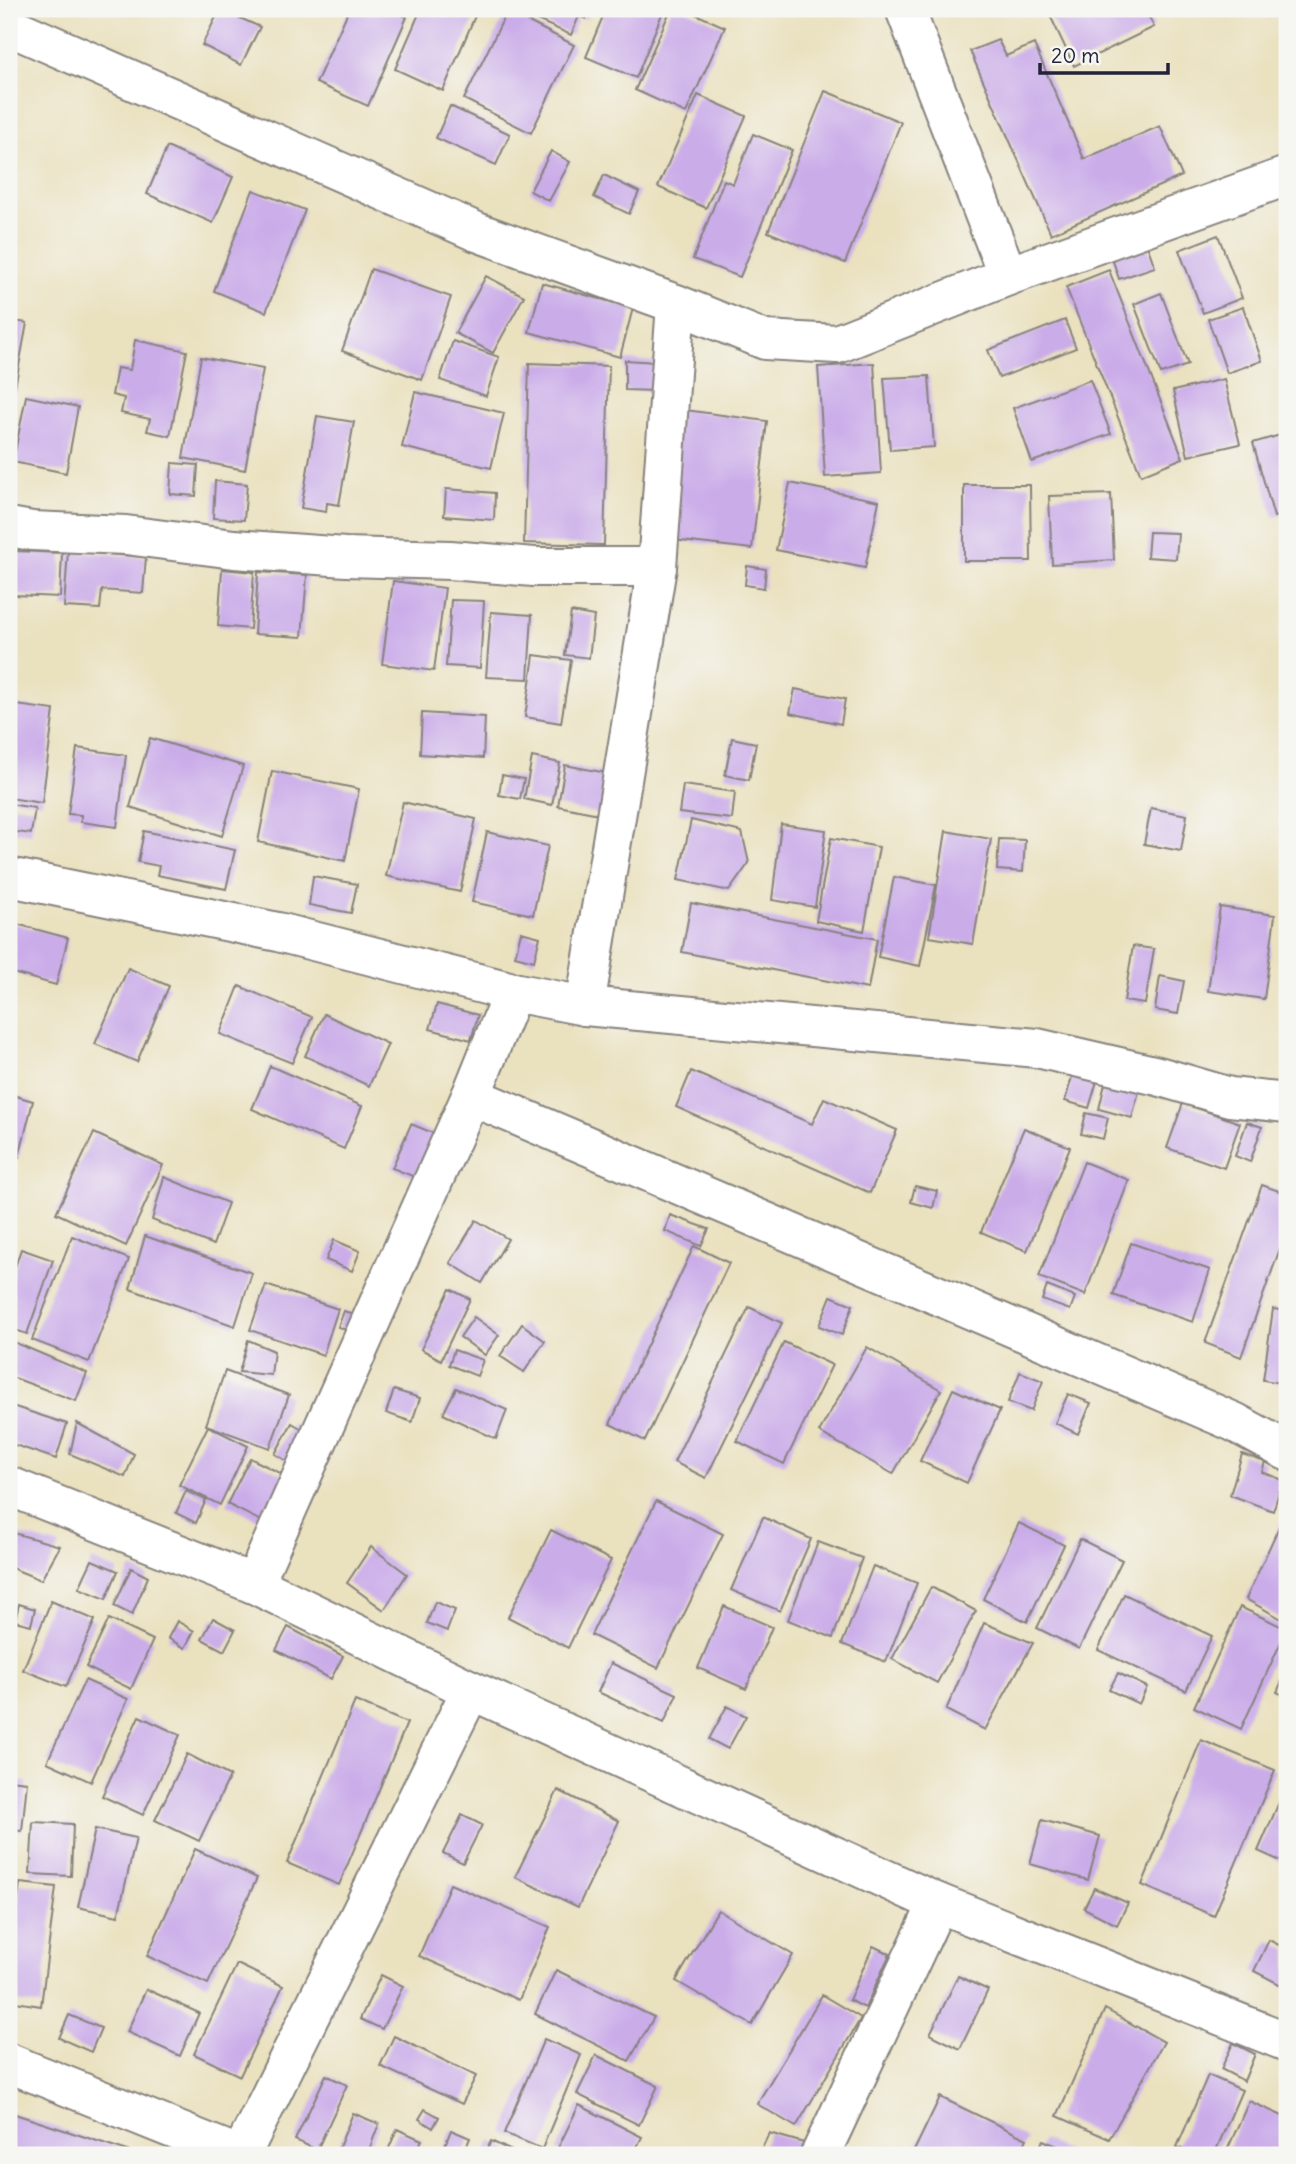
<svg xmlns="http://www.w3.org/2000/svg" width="1296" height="2164" viewBox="0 0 1296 2164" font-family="Delius,sans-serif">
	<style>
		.building { fill: #caace9 }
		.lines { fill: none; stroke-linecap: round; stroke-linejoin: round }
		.street-casing { stroke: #86827d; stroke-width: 42 }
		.street { stroke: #fff; stroke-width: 38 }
	</style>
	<rect width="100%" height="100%" fill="#f6f6f2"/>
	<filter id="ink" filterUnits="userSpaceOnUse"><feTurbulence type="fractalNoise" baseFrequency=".0143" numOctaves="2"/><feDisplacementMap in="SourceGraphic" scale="14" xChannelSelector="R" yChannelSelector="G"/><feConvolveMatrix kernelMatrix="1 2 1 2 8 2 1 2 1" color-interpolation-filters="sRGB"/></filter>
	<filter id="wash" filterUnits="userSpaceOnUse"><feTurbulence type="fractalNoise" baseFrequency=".00686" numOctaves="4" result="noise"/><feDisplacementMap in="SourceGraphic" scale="28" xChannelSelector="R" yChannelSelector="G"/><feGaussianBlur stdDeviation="1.57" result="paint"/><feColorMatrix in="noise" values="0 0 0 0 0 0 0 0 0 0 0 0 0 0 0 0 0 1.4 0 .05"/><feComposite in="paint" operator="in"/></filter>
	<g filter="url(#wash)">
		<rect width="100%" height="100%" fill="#eae1bf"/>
		<g id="blocks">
			<!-- building -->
			<g class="building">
				<polygon points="220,9 260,27 241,65 202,45"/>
				<polygon points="349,9 387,9 407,17 368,106 316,83"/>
				<polygon points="421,9 478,9 443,91 395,69"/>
				<polygon points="534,9 591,9 586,19 579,16 571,35 530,17"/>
				<polygon points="606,9 664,9 636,78 586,57"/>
				<polygon points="671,9 684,9 725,27 686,113 635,90"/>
				<polygon points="1047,9 1145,9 1154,27 1074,66"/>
				<polygon points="507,11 574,45 531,133 464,99"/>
				<polygon points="998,40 1006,56 1034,44 1084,159 1160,126 1182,176 1051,234 970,51"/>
				<polygon points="825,91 901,122 845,263 768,232"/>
				<polygon points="698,95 746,116 706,208 658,187"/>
				<polygon points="450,106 510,134 496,165 436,138"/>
				<polygon points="753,134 792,150 740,277 693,259 724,180 733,184"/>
				<polygon points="167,147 233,177 213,223 147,194"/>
				<polygon points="551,151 570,162 549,201 530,191"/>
				<polygon points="604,175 639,192 629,214 594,197"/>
				<polygon points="253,190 305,210 266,312 214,291"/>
				<polygon points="1218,235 1242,298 1203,313 1179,250"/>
				<polygon points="1144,237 1155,267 1119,279 1109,249"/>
				<polygon points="371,269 451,297 422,380 342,351"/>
				<polygon points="1109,270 1183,458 1141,475 1066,287"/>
				<polygon points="486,276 524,296 493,353 455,333"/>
				<polygon points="542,283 633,308 620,357 529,332"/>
				<polygon points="1161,293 1188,365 1161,374 1134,304"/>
				<polygon points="1243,307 1262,361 1227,373 1208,319"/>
				<polygon points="9,320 27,323 10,414 9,414"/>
				<polygon points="1065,320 1076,348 999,378 988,350"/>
				<polygon points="135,340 187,351 170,436 147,431 150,419 121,413 124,398 112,395 117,368 130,370"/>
				<polygon points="453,341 499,357 486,396 440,380"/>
				<polygon points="201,357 263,369 245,470 183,458"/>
				<polygon points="625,360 656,362 656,391 625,390"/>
				<polygon points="529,363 609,366 604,545 524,543"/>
				<polygon points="874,363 881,473 825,477 818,367"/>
				<polygon points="929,376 934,447 890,450 884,378"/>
				<polygon points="1224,379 1240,444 1188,456 1173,391"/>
				<polygon points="1090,380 1111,434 1032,462 1013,408"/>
				<polygon points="415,392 504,413 491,468 402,447"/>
				<polygon points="26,396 78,407 66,473 13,462"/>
				<polygon points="678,409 767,421 752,549 664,539"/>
				<polygon points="317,416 354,422 339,505 327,503 326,512 301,508"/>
				<polygon points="1287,433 1287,513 1274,517 1253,443"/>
				<polygon points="172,463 198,465 196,496 170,494"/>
				<polygon points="215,481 247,484 244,520 213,518"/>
				<polygon points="790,483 879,501 865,568 776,550"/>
				<polygon points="964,485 1030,485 1031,561 964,561"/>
				<polygon points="446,489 495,493 494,520 444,516"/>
				<polygon points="1111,494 1114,560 1052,564 1049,496"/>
				<polygon points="1149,532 1178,533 1176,559 1147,557"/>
				<polygon points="15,551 62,553 60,597 14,595"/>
				<polygon points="68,551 146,557 143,593 102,590 100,609 64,607"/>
				<polygon points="747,566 766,569 764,588 745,585"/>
				<polygon points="222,569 254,572 250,629 218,626"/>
				<polygon points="258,572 307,575 302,637 254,634"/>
				<polygon points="393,581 445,588 434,671 382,664"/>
				<polygon points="451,600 484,601 480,668 446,666"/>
				<polygon points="491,612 532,615 528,679 486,677"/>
				<polygon points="571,612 594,616 589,658 565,655"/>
				<polygon points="534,655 571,660 561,723 525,717"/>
				<polygon points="795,689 845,699 841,724 790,713"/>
				<polygon points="9,704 54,710 42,803 9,798"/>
				<polygon points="422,713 485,717 483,758 420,754"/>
				<polygon points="150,738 243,766 222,836 130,807"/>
				<polygon points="732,738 756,743 749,780 725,775"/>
				<polygon points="77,748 126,755 117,827 81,822 81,815 68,814"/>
				<polygon points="532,757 560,763 552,805 524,799"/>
				<polygon points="565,765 612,774 604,815 558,806"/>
				<polygon points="272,771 359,789 345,861 258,842"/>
				<polygon points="502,775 524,779 520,799 499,795"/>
				<polygon points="683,785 735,792 732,819 679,813"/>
				<polygon points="403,802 476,819 460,892 386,876"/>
				<polygon points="9,804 35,808 31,834 9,831"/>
				<polygon points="1151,808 1187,815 1181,851 1144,844"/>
				<polygon points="691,820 742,832 749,863 729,891 678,880"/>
				<polygon points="781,824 826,830 815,907 772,900"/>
				<polygon points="144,831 235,850 226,889 157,875 159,866 138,862"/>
				<polygon points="946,831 991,839 973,944 929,937"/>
				<polygon points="487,832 548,846 533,915 472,902"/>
				<polygon points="831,838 879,847 864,931 816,921"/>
				<polygon points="999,839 1025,840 1023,872 997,870"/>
				<polygon points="313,876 357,884 351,913 309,905"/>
				<polygon points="894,877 936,885 920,966 878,957"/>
				<polygon points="691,903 877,939 868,989 682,952"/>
				<polygon points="1220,907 1275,915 1264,999 1208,991"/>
				<polygon points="9,922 68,938 56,985 9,972"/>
				<polygon points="521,932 540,937 534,961 515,956"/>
				<polygon points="1133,946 1154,949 1145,1004 1124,1001"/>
				<polygon points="128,968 169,986 137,1062 95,1044"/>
				<polygon points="1160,976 1184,981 1178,1014 1155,1010"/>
				<polygon points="239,986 312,1017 292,1063 220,1034"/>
				<polygon points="437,1004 478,1015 471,1040 430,1029"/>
				<polygon points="324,1014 388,1044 369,1086 305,1056"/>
				<polygon points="1076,1063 1100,1071 1089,1108 1065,1101"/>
				<polygon points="270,1066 362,1106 344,1149 252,1109"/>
				<polygon points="691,1071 812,1124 824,1098 897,1130 870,1193 676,1107"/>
				<polygon points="1108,1071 1142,1080 1132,1118 1099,1109"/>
				<polygon points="9,1094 33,1101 19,1157 9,1155"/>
				<polygon points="1183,1103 1240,1123 1224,1168 1167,1148"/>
				<polygon points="1086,1113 1108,1118 1103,1139 1081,1134"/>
				<polygon points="1247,1122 1262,1127 1250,1162 1235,1156"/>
				<polygon points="411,1124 438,1135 420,1179 392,1168"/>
				<polygon points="1024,1128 1070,1147 1027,1251 981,1232"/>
				<polygon points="94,1133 163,1165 126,1246 56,1213"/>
				<polygon points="1084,1162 1129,1180 1085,1295 1039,1277"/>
				<polygon points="164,1177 228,1203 213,1245 152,1220"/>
				<polygon points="1262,1185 1287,1194 1287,1229 1241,1357 1205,1343"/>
				<polygon points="915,1186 937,1191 933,1208 911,1202"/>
				<polygon points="670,1215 709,1229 701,1246 665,1231"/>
				<polygon points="476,1220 508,1239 482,1283 450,1263"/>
				<polygon points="72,1236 129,1259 89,1362 32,1340"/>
				<polygon points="145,1236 252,1273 235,1326 130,1289"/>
				<polygon points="334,1240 360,1251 352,1271 326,1260"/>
				<polygon points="1131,1243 1210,1270 1193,1322 1113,1295"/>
				<polygon points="694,1246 729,1263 645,1441 610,1424"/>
				<polygon points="21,1249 53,1260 27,1334 9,1328 9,1285"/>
				<polygon points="266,1285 338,1309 323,1355 250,1330"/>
				<polygon points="1047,1286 1075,1297 1070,1310 1042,1300"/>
				<polygon points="450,1289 470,1299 441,1360 421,1349"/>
				<polygon points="831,1296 853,1305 842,1335 819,1326"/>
				<polygon points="749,1307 782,1323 706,1478 674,1462"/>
				<polygon points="1273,1309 1287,1311 1287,1384 1263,1380"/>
				<polygon points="344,1311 358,1316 352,1332 338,1327"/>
				<polygon points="474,1317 499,1335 485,1355 460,1337"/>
				<polygon points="522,1324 545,1341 524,1372 500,1356"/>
				<polygon points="9,1340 87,1373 76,1401 9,1376"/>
				<polygon points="248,1340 274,1351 271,1375 239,1372"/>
				<polygon points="784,1342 832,1365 784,1464 737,1441"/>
				<polygon points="867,1347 941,1390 893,1474 819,1432"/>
				<polygon points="454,1350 483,1360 477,1376 449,1365"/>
				<polygon points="225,1371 289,1395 270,1448 206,1425"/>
				<polygon points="1020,1372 1043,1381 1031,1411 1008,1402"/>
				<polygon points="456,1388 507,1410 496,1439 443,1414"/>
				<polygon points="953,1389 1000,1410 967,1483 920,1461"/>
				<polygon points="394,1390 420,1398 412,1422 386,1413"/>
				<polygon points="1068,1394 1091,1403 1078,1434 1055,1423"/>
				<polygon points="9,1405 67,1424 56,1459 9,1443"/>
				<polygon points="77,1423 134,1454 125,1477 70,1454"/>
				<polygon points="292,1423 309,1433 292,1464 275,1454"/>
				<polygon points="208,1426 248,1446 220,1505 179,1485"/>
				<polygon points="1242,1454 1265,1462 1262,1472 1283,1480 1273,1511 1230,1495"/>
				<polygon points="250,1458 292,1479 269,1525 227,1504"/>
				<polygon points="186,1491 206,1500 196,1523 176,1513"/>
				<polygon points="656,1501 723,1534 658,1668 591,1635"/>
				<polygon points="763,1517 811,1539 780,1611 731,1590"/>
				<polygon points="1282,1520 1287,1521 1287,1622 1246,1599"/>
				<polygon points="1019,1523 1064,1545 1027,1622 983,1599"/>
				<polygon points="551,1530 611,1560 568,1648 508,1617"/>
				<polygon points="10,1532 60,1546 41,1580 9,1567"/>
				<polygon points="1080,1539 1122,1560 1079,1649 1037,1628"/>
				<polygon points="818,1542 862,1558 833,1638 788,1620"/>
				<polygon points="371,1547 407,1574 384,1610 347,1583"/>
				<polygon points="92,1560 118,1571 106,1599 79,1588"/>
				<polygon points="873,1566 917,1583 886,1662 842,1644"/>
				<polygon points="131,1568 148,1577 132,1615 114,1606"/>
				<polygon points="931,1587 976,1611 937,1683 892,1659"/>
				<polygon points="1124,1594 1212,1636 1186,1691 1098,1650"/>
				<polygon points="51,1601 95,1620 66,1687 23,1670"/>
				<polygon points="435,1602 455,1610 447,1631 427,1623"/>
				<polygon points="19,1604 35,1609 31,1625 15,1621"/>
				<polygon points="724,1606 772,1627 746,1689 698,1668"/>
				<polygon points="1240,1607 1287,1629 1241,1729 1194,1707"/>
				<polygon points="213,1618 235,1630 224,1651 202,1639"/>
				<polygon points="109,1619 153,1640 131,1689 86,1667"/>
				<polygon points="177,1621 194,1631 185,1648 168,1638"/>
				<polygon points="984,1623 1033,1643 985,1730 946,1710"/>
				<polygon points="288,1627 343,1656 331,1679 276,1650"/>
				<polygon points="611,1663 677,1694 664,1723 598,1692"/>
				<polygon points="1287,1670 1287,1697 1277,1692"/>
				<polygon points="1118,1673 1147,1687 1139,1704 1109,1690"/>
				<polygon points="85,1680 128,1699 91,1782 47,1762"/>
				<polygon points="355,1701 407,1723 339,1885 287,1863"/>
				<polygon points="727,1706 746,1716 728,1749 709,1739"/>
				<polygon points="139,1716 180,1735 143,1815 102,1796"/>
				<polygon points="1201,1740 1275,1770 1214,1916 1142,1885"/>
				<polygon points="187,1754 230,1776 199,1841 155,1820"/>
				<polygon points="9,1780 27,1782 22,1831 9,1830"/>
				<polygon points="1287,1784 1287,1864 1258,1851"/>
				<polygon points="558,1790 619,1821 578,1907 515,1877"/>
				<polygon points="462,1815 482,1825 463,1863 443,1853"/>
				<polygon points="1042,1820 1100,1836 1088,1880 1030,1864"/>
				<polygon points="33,1822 73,1824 71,1876 30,1874"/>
				<polygon points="95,1829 136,1838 118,1916 78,1907"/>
				<polygon points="195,1849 257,1878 208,1984 147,1956"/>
				<polygon points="20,1883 56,1887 41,2006 9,2001 9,1971"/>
				<polygon points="450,1884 550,1927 519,2000 419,1956"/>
				<polygon points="1094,1888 1128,1903 1117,1925 1084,1908"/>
				<polygon points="718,1910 793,1955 752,2025 676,1981"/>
				<polygon points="1269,1940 1287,1949 1287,1988 1254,1971"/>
				<polygon points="873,1946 890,1954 865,2008 849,2000"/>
				<polygon points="237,1964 283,1986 240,2076 194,2054"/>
				<polygon points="556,1970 654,2017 629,2061 535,2014"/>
				<polygon points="381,1975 403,1986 382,2029 360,2019"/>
				<polygon points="958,1976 988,1990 960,2049 930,2034"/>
				<polygon points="146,1989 199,2013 180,2056 127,2032"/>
				<polygon points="822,1995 861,2018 796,2127 757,2104"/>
				<polygon points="1105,2009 1164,2042 1109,2139 1057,2116"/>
				<polygon points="69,2015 101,2028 91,2052 59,2038"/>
				<polygon points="394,2036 476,2076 462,2104 380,2066"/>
				<polygon points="544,2039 581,2055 542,2149 504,2133"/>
				<polygon points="1233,2043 1255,2054 1244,2081 1221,2069"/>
				<polygon points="596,2055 658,2086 639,2125 577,2094"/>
				<polygon points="326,2075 347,2085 317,2150 295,2140"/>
				<polygon points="1208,2075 1242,2090 1214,2155 1195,2155 1177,2147"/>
				<polygon points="940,2097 1027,2139 1019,2155 912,2155"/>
				<polygon points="1249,2101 1287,2118 1287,2132 1277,2155 1225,2155"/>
				<polygon points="579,2105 642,2137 633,2155 567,2155 557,2150"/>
				<polygon points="425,2109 439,2117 433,2128 419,2119"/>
				<polygon points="9,2112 140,2155 9,2155"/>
				<polygon points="353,2113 379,2124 367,2155 346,2155 337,2152"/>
				<polygon points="397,2129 422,2140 415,2155 386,2155"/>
				<polygon points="451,2130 470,2138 463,2155 441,2155"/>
				<polygon points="769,2133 804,2143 800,2155 759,2155"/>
				<polygon points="1043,2140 1078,2155 1036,2155"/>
				<polygon points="491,2141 520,2155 484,2155"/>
			</g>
		</g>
	</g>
	<g filter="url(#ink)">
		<use href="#blocks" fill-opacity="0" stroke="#86827d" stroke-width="2"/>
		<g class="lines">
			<!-- street casing -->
			<g class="street-casing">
				<g id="street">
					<polyline points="905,9 1008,276"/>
					<polyline points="9,26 477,232 676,304 765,340 837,344 1008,276 1287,176"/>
					<polyline points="9,527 32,531 126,535 234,549 346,557 450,560 534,567 657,567"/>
					<polyline points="9,877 278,932 513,992 585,1006 1037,1048 1158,1076 1230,1097 1287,1103"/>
					<polyline points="585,1006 657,567 676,304"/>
					<polyline points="471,1096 1234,1422 1287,1451"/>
					<polyline points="9,1486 254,1584 471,1690 938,1903 1287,2042"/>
					<polyline points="254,1584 471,1096 513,992"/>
					<polyline points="9,2063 238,2155"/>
					<polyline points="241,2155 471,1690"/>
					<polyline points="820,2155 938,1903"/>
				</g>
			</g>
			<!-- street -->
			<use href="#street" class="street"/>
		</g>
	</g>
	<!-- margin -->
	<rect width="1296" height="2164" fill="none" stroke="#f6f6f2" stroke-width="35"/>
	<!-- scale -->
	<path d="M1040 63v10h128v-10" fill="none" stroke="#22223b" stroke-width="3.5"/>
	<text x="1051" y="63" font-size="21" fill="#22223b" stroke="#f6f6f2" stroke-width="5" paint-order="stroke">20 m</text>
</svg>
